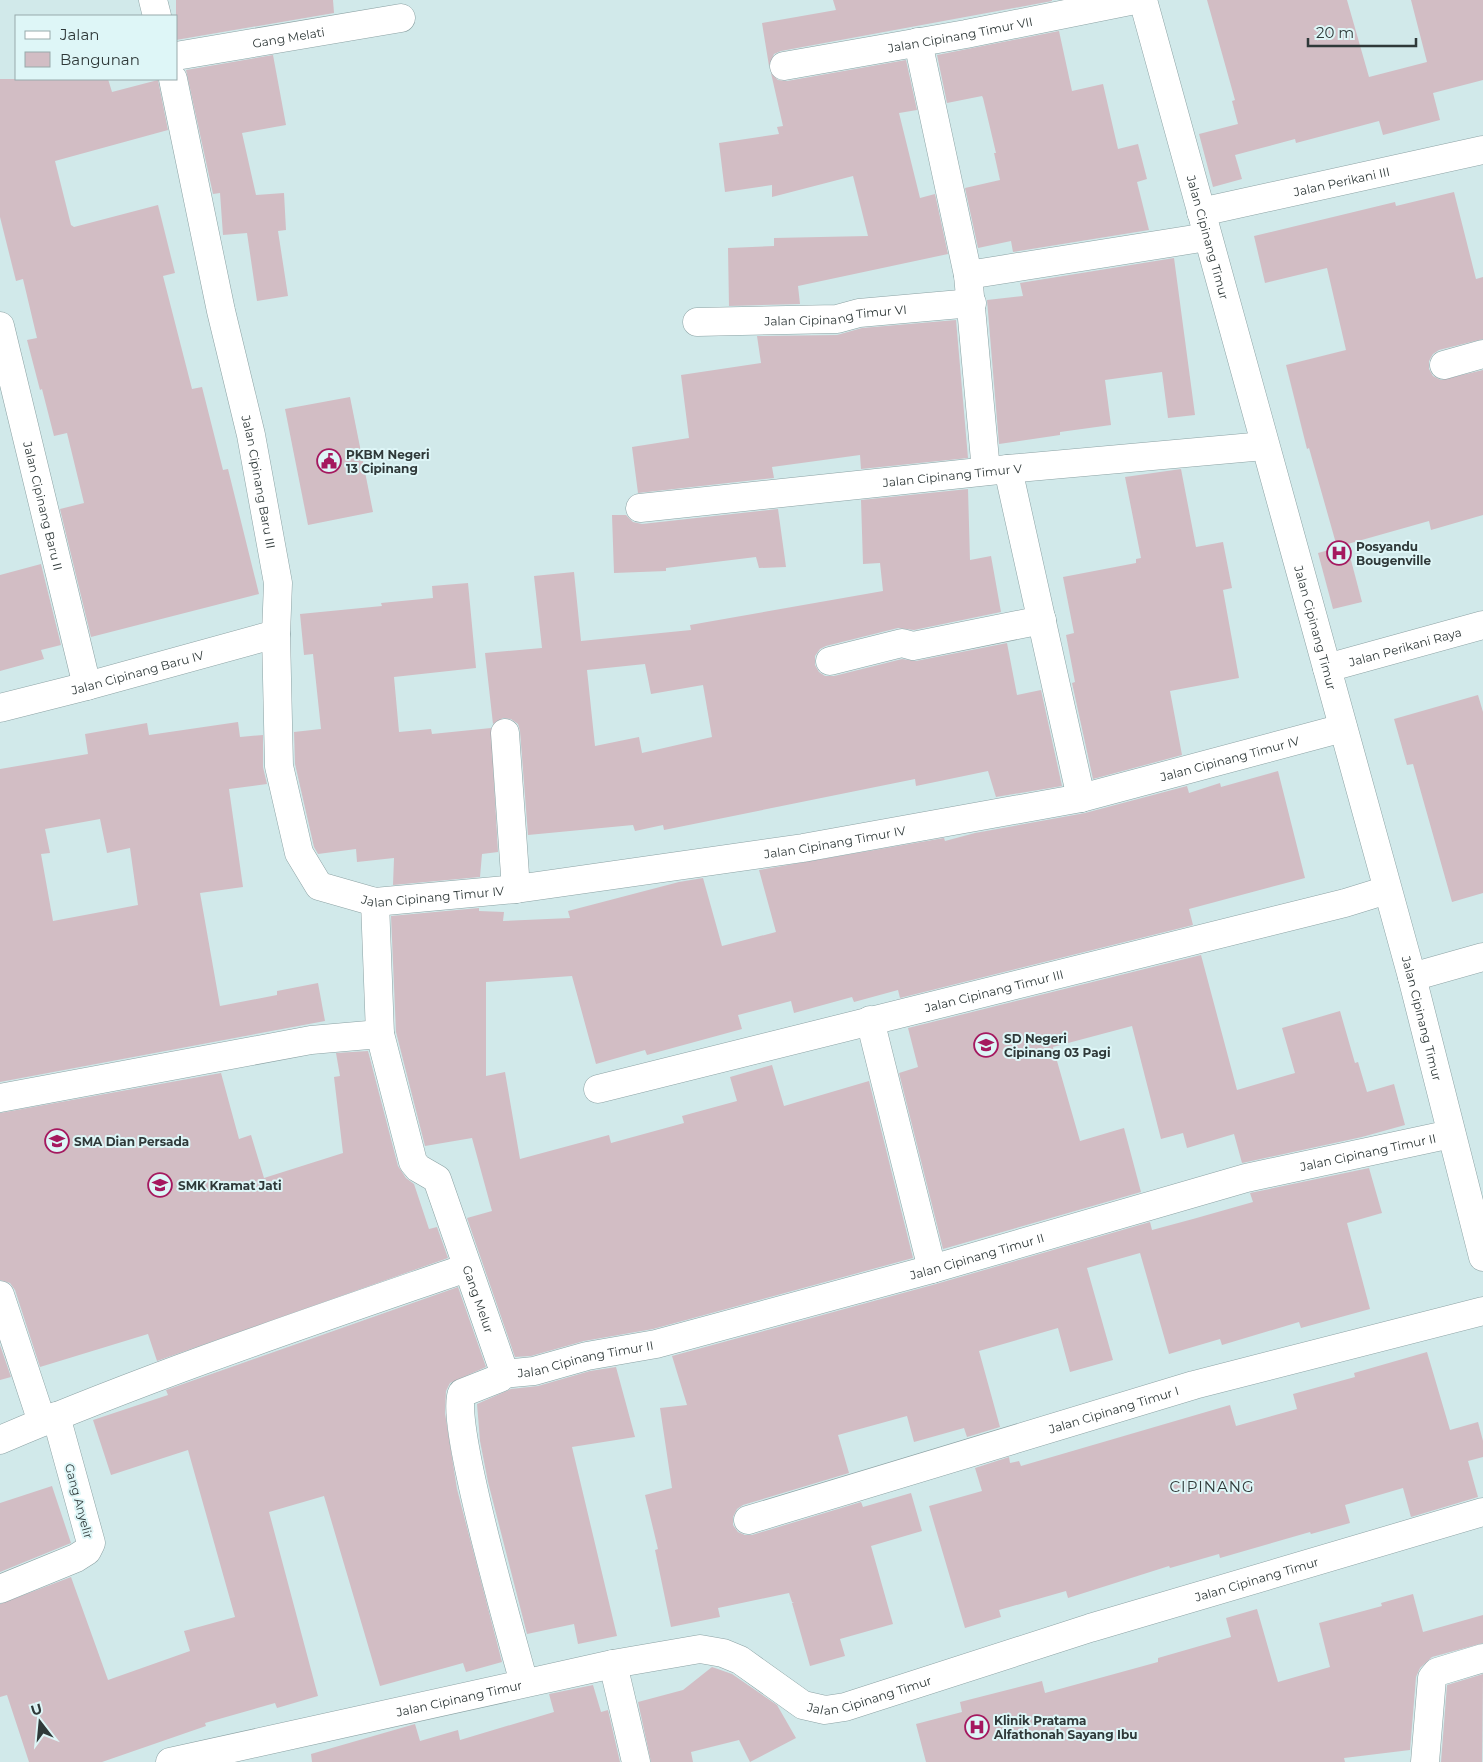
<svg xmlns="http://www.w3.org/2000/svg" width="1483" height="1762" viewBox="0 0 1483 1762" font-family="Montserrat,sans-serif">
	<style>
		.building { fill: #d2bdc4; fill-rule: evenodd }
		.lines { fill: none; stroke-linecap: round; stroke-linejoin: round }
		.minor-casing { stroke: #8ca2a4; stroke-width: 29 }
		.minor { stroke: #fff; stroke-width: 28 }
		.labels { text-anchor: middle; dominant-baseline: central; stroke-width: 4; stroke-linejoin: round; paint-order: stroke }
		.street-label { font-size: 12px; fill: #2f3939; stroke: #def6f7 }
		.poi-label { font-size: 12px; font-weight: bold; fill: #2f3939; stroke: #def6f7; text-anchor: start }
		.quarter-label { font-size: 15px; letter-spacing: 1px; fill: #2f3939; stroke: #def6f7 }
	</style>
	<rect width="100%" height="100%" fill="#d1e9ea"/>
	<!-- building -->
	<g class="building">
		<polygon points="176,0 333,0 334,13 176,40"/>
		<polygon points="833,0 1052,0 1052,1 781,51 774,54 769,66 762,23 836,10"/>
		<polygon points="1207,0 1347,0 1369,77 1427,62 1411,0 1483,0 1483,80 1433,93 1440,120 1383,135 1379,121 1296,143 1295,139 1235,155 1242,179 1213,187 1199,134 1238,124 1232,101 1235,100"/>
		<polygon points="1059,31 1072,91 1103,84 1118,149 1138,144 1147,179 1137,182 1149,230 1013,252 1011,241 978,248 965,188 1000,180 994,153 996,153 983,98 982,96 947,103 937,55"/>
		<polygon points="273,55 286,125 242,133 256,195 284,193 286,230 278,231 288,296 257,301 247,233 223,235 220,193 213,194 186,70"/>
		<polygon points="906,60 917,110 899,113 920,198 935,194 948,254 798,286 800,304 729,306 728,248 774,246 774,238 868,236 853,176 772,197 772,185 725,192 719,143 779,134 777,127 783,126 771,73 778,80 787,81"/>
		<polygon points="0,79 108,79 112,92 158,80 168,130 55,161 71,225 74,227 158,205 175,273 163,276 192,389 202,387 223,470 228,469 259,594 91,637 60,509 84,503 67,433 54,436 42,389 40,390 27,340 37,338 23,279 16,281 0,217"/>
		<polygon points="1454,192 1476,279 1483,277 1483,339 1439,350 1433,354 1429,361 1429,369 1433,376 1441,380 1483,370 1483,515 1431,530 1429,521 1337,547 1309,448 1307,449 1286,365 1346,350 1327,268 1265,283 1254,236 1395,202 1396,206"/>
		<polygon points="1174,258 1195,415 1168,418 1162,372 1105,380 1111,425 1060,432 1060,435 999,444 987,300 1023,296 1020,283"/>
		<polygon points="956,320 968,458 861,469 860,455 772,467 774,478 638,493 632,447 689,438 681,375 761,363 757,336 837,335 862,328"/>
		<polygon points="350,397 373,512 308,525 285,409"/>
		<polygon points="1181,469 1196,547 1223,542 1232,588 1223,590 1239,678 1170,691 1182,755 1093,779 1072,683 1075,682 1066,635 1074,633 1063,577 1136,563 1136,559 1141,558 1125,477"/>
		<path d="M968,489L970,560L991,556L1001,612L914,630L898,628L826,646L820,649L815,656V665L819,672L825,676H834L902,659L916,661L1007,643L1017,695L1041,690L1062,786L996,797L988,771L916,786L915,779L664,830L663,825L635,831L633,825L528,835L520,731L518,724L511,719L503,718L493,724L485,653L542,648L534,576L574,572L581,641L691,630L690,625L883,591L880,563L863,564L861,500ZM645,664L651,694L703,685L712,737L642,753L639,737L595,746L587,670Z"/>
		<polygon points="778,509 786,567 759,568 756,557 666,568 666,571 614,573 612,515 626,515 633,522 642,524"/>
		<polygon points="1347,545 1362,602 1333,609 1318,553"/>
		<polygon points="41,564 61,645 41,650 44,659 0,671 0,575"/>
		<polygon points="468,583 476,668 394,677 399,732 431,729 432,734 491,728 498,852 482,854 480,877 393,885 394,858 357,862 356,849 318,854 314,847 295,764 294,732 321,729 313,654 304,655 300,614 382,606 381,603 433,598 432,586"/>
		<polygon points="1478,695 1483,712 1483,893 1452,902 1413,764 1407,765 1394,719"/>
		<path d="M238,722L240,737L263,735V767L267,784L229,789L243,887L200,893L220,1006L277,995V991L318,983L325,1021L0,1082V769L88,754L85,734L147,723L149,735ZM100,819L107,853L130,848L138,905L53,921L41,854L50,853L45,829Z"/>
		<polygon points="1278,771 1305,878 1189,909 1193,925 900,998 898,990 854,1002 852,997 794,1013 791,1001 738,1015 742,1029 647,1055 645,1050 596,1064 572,976 486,982 486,1076 505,1072 520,1159 609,1135 611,1143 684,1123 682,1116 737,1101 730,1077 772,1065 784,1106 869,1081 913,1258 653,1329 584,1341 531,1356 515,1357 467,1218 492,1211 472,1138 425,1146 396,1032 391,916 479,908 479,911 504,912 503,921 570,918 568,911 679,882 703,878 722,946 776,932 759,870 944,838 945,841 975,833 1085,813 1187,786 1189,793 1220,783 1221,787"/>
		<polygon points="1201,955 1237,1090 1295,1073 1282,1028 1340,1011 1355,1063 1358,1062 1367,1092 1394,1084 1405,1125 1362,1137 1242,1163 1234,1134 1187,1148 1183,1133 1161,1139 1132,1026 1053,1047 1080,1141 1124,1128 1141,1192 943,1249 899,1073 918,1067 908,1028"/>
		<polygon points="368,1051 398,1166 406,1178 414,1184 429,1229 437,1227 448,1258 157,1361 148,1334 40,1367 15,1290 10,1283 0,1280 0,1113 221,1073 239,1139 251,1135 264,1178 343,1153 334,1077 340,1076 336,1053"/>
		<polygon points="1369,1168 1382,1213 1347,1223 1370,1309 1301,1328 1299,1322 1222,1345 1220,1339 1169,1354 1140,1253 1087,1268 1113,1360 1070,1372 1058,1328 979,1351 1000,1427 967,1437 964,1428 914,1442 907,1416 838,1435 849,1473 743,1505 737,1509 733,1517 733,1525 738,1532 745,1535 752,1535 861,1502 863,1507 911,1493 922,1531 871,1546 893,1624 840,1639 845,1656 810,1666 792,1603 794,1602 792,1602 789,1593 718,1608 720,1617 671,1627 655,1550 658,1549 645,1495 672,1488 660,1408 687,1405 672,1356 936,1284 1150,1222 1152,1230 1193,1219 1253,1202 1250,1193"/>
		<polygon points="458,1287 486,1367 450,1383 446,1391 445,1413 457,1489 502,1662 466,1672 463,1663 380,1686 324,1496 269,1512 318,1696 277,1708 275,1703 205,1723 206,1726 102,1762 29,1762 7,1695 0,1697 0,1604 71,1577 108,1680 190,1651 184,1631 235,1617 188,1450 111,1475 93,1420 168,1395 166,1390 237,1365"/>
		<polygon points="0,1345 11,1377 0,1380"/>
		<polygon points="1427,1352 1450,1430 1478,1422 1483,1441 1483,1457 1468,1461 1478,1497 1411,1517 1403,1488 1345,1505 1350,1523 1311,1534 1310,1532 1220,1558 1219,1554 1170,1568 1169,1566 1068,1598 1066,1591 999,1610 1001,1617 965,1628 929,1506 982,1491 975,1468 1009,1457 1010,1463 1019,1461 1021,1466 1230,1405 1236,1426 1297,1409 1293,1394 1355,1377 1354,1373"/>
		<polygon points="616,1367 635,1437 572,1447 617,1636 578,1644 574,1624 527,1634 488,1482 480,1441 477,1404 511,1389 538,1386 590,1371"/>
		<polygon points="52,1486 71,1543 0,1572 0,1503"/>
		<polygon points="1413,1594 1423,1632 1483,1615 1483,1643 1432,1657 1420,1668 1416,1677 1410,1750 1344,1758 1345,1762 926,1762 916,1724 962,1712 960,1702 1042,1681 1045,1693 1158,1662 1158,1658 1231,1637 1226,1618 1257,1609 1278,1682 1330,1667 1319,1623 1382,1606 1381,1603"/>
		<polygon points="712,1667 732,1674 777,1705 796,1738 750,1762 739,1740 691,1752 693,1762 651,1762 638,1702 683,1690"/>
		<polygon points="1483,1674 1482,1762 1441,1762 1447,1685"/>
		<polygon points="593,1685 601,1712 608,1710 620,1762 312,1762 311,1754 415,1724 420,1741 458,1730 460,1740 554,1712 549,1694"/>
	</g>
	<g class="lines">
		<!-- minor casing -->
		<g class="minor-casing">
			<g id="minor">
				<polyline points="153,0 157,16"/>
				<path id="s1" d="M1143,0L1412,977L1483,1257"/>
				<polyline points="918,42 968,275 986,471"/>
				<path id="s2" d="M176,56L401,18"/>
				<path id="s3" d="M784,66L966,34L1135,0"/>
				<path id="s4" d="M173,79L221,311L251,435L278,583L276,634L279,766L299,853L319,886L375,902L516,889L803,848L1081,798L1343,728"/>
				<path id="s5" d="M1201,212L1483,150"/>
				<polyline points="968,275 1207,237"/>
				<path id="s6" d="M697,322L837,319L859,313L972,303"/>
				<path id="s7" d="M0,326L87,686"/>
				<polyline points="1444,365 1483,354"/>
				<polyline points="1008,469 1081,798"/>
				<path id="s8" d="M640,508L1008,469L1264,446"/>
				<polyline points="830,661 902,643 913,646 1042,620"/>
				<path id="s9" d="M1327,668L1483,625"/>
				<path id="s10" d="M0,708L87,686L276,634"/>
				<polyline points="505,733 516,889"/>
				<path id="s11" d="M375,902L380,1034L413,1162L418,1168L437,1179L503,1369L500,1378L462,1393C448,1418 513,1642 524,1683"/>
				<polyline points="1412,977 1483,957"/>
				<polyline points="870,1020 932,1269"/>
				<path id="s12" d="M598,1089L1345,903L1387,890"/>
				<polyline points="0,1098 311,1040 380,1034"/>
				<polyline points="0,1295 42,1422"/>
				<path id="s13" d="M503,1374L534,1371L587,1356L656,1344L932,1269L1246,1178L1451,1134"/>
				<path d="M0,1440C152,1375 310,1322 466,1268"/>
				<path id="s14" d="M748,1520L1194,1385L1483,1311"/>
				<polyline points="0,1589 76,1558 87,1551 91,1543 56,1416"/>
				<polyline points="613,1664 636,1762"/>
				<path id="s15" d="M170,1762L613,1664L700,1649L723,1653L740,1660L803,1705L825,1710L845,1707L1090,1628L1483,1512"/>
				<polyline points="1425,1762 1432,1678 1437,1672 1483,1658"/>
			</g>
		</g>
		<!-- minor -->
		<use href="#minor" class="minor"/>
	</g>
	<!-- icons -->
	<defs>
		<g id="civic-ring" transform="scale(1.25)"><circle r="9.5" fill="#def6f7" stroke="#a5195f" stroke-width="1.5"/><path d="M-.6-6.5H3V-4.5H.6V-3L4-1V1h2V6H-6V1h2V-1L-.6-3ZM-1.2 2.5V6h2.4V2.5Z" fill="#a5195f"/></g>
		<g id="hospital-ring" transform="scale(1.25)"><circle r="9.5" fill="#def6f7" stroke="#a5195f" stroke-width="1.5"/><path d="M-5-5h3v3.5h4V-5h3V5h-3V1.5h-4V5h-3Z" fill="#a5195f"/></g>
		<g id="school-ring" transform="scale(1.25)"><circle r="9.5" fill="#def6f7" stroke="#a5195f" stroke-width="1.5"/><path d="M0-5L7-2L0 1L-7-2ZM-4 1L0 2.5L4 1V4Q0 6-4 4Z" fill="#a5195f"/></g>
	</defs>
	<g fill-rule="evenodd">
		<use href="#civic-ring" x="329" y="461"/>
		<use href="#hospital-ring" x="1339" y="553"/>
		<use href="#school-ring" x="986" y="1045"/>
		<use href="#school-ring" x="57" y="1141"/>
		<use href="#school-ring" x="160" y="1185"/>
		<use href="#hospital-ring" x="977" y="1727"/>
	</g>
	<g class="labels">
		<!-- street labels -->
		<g class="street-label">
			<text stroke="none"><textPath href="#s3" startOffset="179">Jalan Cipinang Timur VII</textPath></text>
			<text stroke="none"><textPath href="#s2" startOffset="114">Gang Melati</textPath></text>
			<text stroke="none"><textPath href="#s5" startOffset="144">Jalan Perikani III</textPath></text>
			<text stroke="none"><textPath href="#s1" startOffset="246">Jalan Cipinang Timur</textPath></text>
			<text stroke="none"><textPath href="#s6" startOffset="139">Jalan Cipinang Timur VI</textPath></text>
			<text stroke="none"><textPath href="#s8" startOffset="314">Jalan Cipinang Timur V</textPath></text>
			<text stroke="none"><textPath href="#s4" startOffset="412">Jalan Cipinang Baru III</textPath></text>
			<text stroke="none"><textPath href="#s7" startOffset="185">Jalan Cipinang Baru II</textPath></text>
			<text stroke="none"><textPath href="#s1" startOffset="651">Jalan Cipinang Timur</textPath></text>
			<text stroke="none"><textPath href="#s9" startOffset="81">Jalan Perikani Raya</textPath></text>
			<text stroke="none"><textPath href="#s10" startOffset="142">Jalan Cipinang Baru IV</textPath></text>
			<text stroke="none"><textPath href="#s4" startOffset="1752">Jalan Cipinang Timur IV</textPath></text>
			<text stroke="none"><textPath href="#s4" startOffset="1348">Jalan Cipinang Timur IV</textPath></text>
			<text stroke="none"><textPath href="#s4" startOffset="942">Jalan Cipinang Timur IV</textPath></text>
			<text stroke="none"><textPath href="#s12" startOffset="408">Jalan Cipinang Timur III</textPath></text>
			<text stroke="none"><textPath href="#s1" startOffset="1056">Jalan Cipinang Timur</textPath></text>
			<text stroke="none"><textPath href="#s13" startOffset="894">Jalan Cipinang Timur II</textPath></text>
			<text stroke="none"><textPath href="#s13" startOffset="489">Jalan Cipinang Timur II</textPath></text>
			<text stroke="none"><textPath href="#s11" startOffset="421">Gang Melur</textPath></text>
			<text stroke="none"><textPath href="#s13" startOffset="84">Jalan Cipinang Timur II</textPath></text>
			<text stroke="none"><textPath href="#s14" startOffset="382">Jalan Cipinang Timur I</textPath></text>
			<text transform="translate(79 1501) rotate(75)">Gang Anyelir</text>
			<text stroke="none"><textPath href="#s15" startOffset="1135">Jalan Cipinang Timur</textPath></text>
			<text stroke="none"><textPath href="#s15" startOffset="730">Jalan Cipinang Timur</textPath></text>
			<text stroke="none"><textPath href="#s15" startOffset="296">Jalan Cipinang Timur</textPath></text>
		</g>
		<!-- poi labels -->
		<g class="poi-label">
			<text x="346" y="454">PKBM Negeri<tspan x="346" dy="14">13 Cipinang</tspan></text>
			<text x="1356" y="546">Posyandu<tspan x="1356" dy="14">Bougenville</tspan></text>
			<text x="1004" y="1038">SD Negeri<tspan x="1004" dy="14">Cipinang 03 Pagi</tspan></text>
			<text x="74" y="1141">SMA Dian Persada</text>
			<text x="178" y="1185">SMK Kramat Jati</text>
			<text x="994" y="1720">Klinik Pratama<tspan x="994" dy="14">Alfathonah Sayang Ibu</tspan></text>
		</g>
		<!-- quarter labels -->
		<g class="quarter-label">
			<text x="1212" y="1486">CIPINANG</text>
		</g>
	</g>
	<!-- legend -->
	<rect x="15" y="15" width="162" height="65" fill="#def6f7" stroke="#98aaab"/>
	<rect x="25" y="31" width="25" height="8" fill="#ffffff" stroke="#98aaab"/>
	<text x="60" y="40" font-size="15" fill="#2f3939">Jalan</text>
	<rect x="25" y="52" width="25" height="15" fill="#d2bdc4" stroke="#98aaab"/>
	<text x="60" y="65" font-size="15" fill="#2f3939">Bangunan</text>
	<!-- north arrow -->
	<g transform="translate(40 1722) rotate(344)" stroke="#def6f7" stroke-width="4" paint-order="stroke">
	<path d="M0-4L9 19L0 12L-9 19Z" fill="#2f3939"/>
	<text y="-8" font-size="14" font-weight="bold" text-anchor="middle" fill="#2f3939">U</text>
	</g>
	<!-- scale -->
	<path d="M1308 38v8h108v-8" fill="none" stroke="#2f3939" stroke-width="2.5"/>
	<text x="1316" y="38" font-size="15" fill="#2f3939" stroke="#def6f7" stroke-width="4" paint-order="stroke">20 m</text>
</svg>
